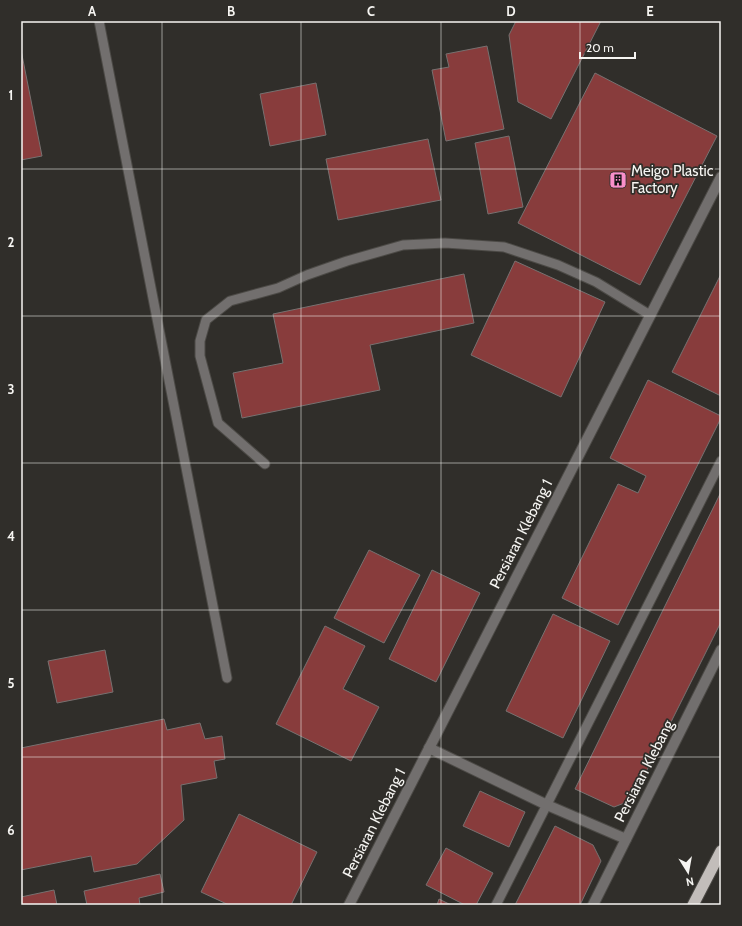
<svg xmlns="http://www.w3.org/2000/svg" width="742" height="926" viewBox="0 0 742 926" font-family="Cabin,sans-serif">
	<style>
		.building { fill: #883c3c; stroke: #777170 }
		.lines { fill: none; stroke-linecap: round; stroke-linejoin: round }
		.service-casing { stroke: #4c4a46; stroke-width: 11 }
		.minor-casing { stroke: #4c4a46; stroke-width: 12 }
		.trunk-casing { stroke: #4c4a46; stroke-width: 13 }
		.service { stroke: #726f6e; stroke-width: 9 }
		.minor { stroke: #726f6e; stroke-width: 10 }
		.trunk { stroke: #c2bdba; stroke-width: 11 }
		.grid { fill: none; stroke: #f6f5f2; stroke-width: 1; stroke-opacity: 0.55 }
		.labels { text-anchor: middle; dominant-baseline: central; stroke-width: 3.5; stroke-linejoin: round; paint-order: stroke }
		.poi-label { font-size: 15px; fill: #f6f5f2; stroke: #302e2a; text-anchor: start }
		.street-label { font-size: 15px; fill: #f6f5f2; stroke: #302e2a }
		.neatline { fill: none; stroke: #f6f5f2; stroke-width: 1.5 }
		.grid-label { font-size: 13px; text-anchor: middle; font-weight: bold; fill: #f6f5f2 }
	</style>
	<rect width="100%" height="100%" fill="#302e2a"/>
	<!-- building -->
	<g class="building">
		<polygon points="516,21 601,21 551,119 518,102 509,35"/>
		<polygon points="487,46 504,129 446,141 432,70 449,67 446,54"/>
		<polygon points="21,50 42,156 21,160"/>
		<polygon points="595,73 717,136 640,285 518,223"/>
		<polygon points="316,83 326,135 270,146 260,94"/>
		<polygon points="509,136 523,207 488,214 475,143"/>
		<polygon points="428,139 441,200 338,220 326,159"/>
		<polygon points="515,261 605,302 561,397 471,355"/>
		<polygon points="464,274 474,323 370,345 380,390 242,418 233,373 283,363 273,314"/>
		<polygon points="721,274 721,396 672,372"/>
		<polygon points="648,380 721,416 721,418 618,625 562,598 618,484 638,493 646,476 610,458"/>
		<polygon points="721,492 721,622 632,800 614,807 575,789"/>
		<polygon points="369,550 420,575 384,643 334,618"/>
		<polygon points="432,570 480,593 436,682 389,659"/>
		<polygon points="553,614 610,641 563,738 506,711"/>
		<polygon points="325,626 365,646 343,689 379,707 351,761 276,724"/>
		<polygon points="105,650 113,692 57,703 48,661"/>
		<polygon points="164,719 167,730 200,723 205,739 222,736 225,759 214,761 217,778 181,785 184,820 137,864 94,872 91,856 21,870 21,748"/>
		<polygon points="480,791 525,812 509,847 463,826"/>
		<polygon points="239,814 317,852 291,905 229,905 201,892"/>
		<polygon points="555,826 593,845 601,861 580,905 515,905"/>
		<polygon points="446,848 493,873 476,905 465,905 426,885"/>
		<polygon points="160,874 164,892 139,898 140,905 87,905 84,891"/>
		<polygon points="54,890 57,905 21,905 21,897"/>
		<polygon points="439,899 451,905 437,905"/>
	</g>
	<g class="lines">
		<!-- service casing -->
		<g class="service-casing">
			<g id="service">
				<polyline points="99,21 227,678"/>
				<polyline points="265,464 218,423 200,356 200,341 206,320 230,301 278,288 307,275 347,261 403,245 445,243 504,247 558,265 596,282 650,315"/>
				<polyline points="496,905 721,461"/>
			</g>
		</g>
		<!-- minor casing -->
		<g class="minor-casing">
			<g id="minor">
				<polyline points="429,748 547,805 626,839"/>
				<polyline points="349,905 721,177"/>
				<polyline points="593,905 721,650"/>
			</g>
		</g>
		<!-- trunk casing -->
		<g class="trunk-casing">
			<polyline id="trunk" points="693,905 721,851"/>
		</g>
		<!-- service -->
		<use href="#service" class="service"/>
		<!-- minor -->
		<use href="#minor" class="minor"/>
		<!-- trunk -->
		<use href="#trunk" class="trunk"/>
	</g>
	<!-- grid -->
	<path class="grid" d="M162,21V905M301,21V905M441,21V905M580,21V905M21,169H721M21,316H721M21,463H721M21,610H721M21,757H721"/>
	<!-- icons -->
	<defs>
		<g id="building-square" transform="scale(0.9)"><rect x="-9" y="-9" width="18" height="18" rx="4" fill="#f98fca" stroke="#302e2a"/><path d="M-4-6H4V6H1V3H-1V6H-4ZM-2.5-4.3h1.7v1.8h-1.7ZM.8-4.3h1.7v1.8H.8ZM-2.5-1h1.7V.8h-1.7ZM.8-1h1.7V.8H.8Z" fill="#111"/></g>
	</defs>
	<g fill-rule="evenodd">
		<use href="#building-square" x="618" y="180"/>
	</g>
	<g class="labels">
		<!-- poi labels -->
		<g class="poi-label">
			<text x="631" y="171">Meigo Plastic<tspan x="631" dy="17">Factory</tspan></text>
		</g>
		<!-- street labels -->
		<g class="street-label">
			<text transform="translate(521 534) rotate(-63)">Persiaran Klebang 1</text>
			<text transform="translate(644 771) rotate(-63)">Persiaran Klebang</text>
			<text transform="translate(374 823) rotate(-63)">Persiaran Klebang 1</text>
		</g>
	</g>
	<!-- border -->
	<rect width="742" height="926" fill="none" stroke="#302e2a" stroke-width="44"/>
	<!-- north arrow -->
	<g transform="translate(688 872) rotate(169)" stroke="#302e2a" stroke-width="3" paint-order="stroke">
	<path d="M0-3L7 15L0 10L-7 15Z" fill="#f6f5f2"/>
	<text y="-6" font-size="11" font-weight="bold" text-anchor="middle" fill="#f6f5f2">N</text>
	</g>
	<!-- scale -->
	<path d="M580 52v6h55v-6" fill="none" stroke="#f6f5f2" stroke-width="2"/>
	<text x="586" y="52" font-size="12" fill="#f6f5f2" stroke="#302e2a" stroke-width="3" paint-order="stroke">20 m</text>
	<rect x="22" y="22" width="698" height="882" class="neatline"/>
	<g class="grid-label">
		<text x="92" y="16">A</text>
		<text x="231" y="16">B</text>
		<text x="371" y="16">C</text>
		<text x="511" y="16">D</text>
		<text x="650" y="16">E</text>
		<text x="11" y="100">1</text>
		<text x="11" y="247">2</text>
		<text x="11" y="394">3</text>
		<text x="11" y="541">4</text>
		<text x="11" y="688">5</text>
		<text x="11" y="835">6</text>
	</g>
</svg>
